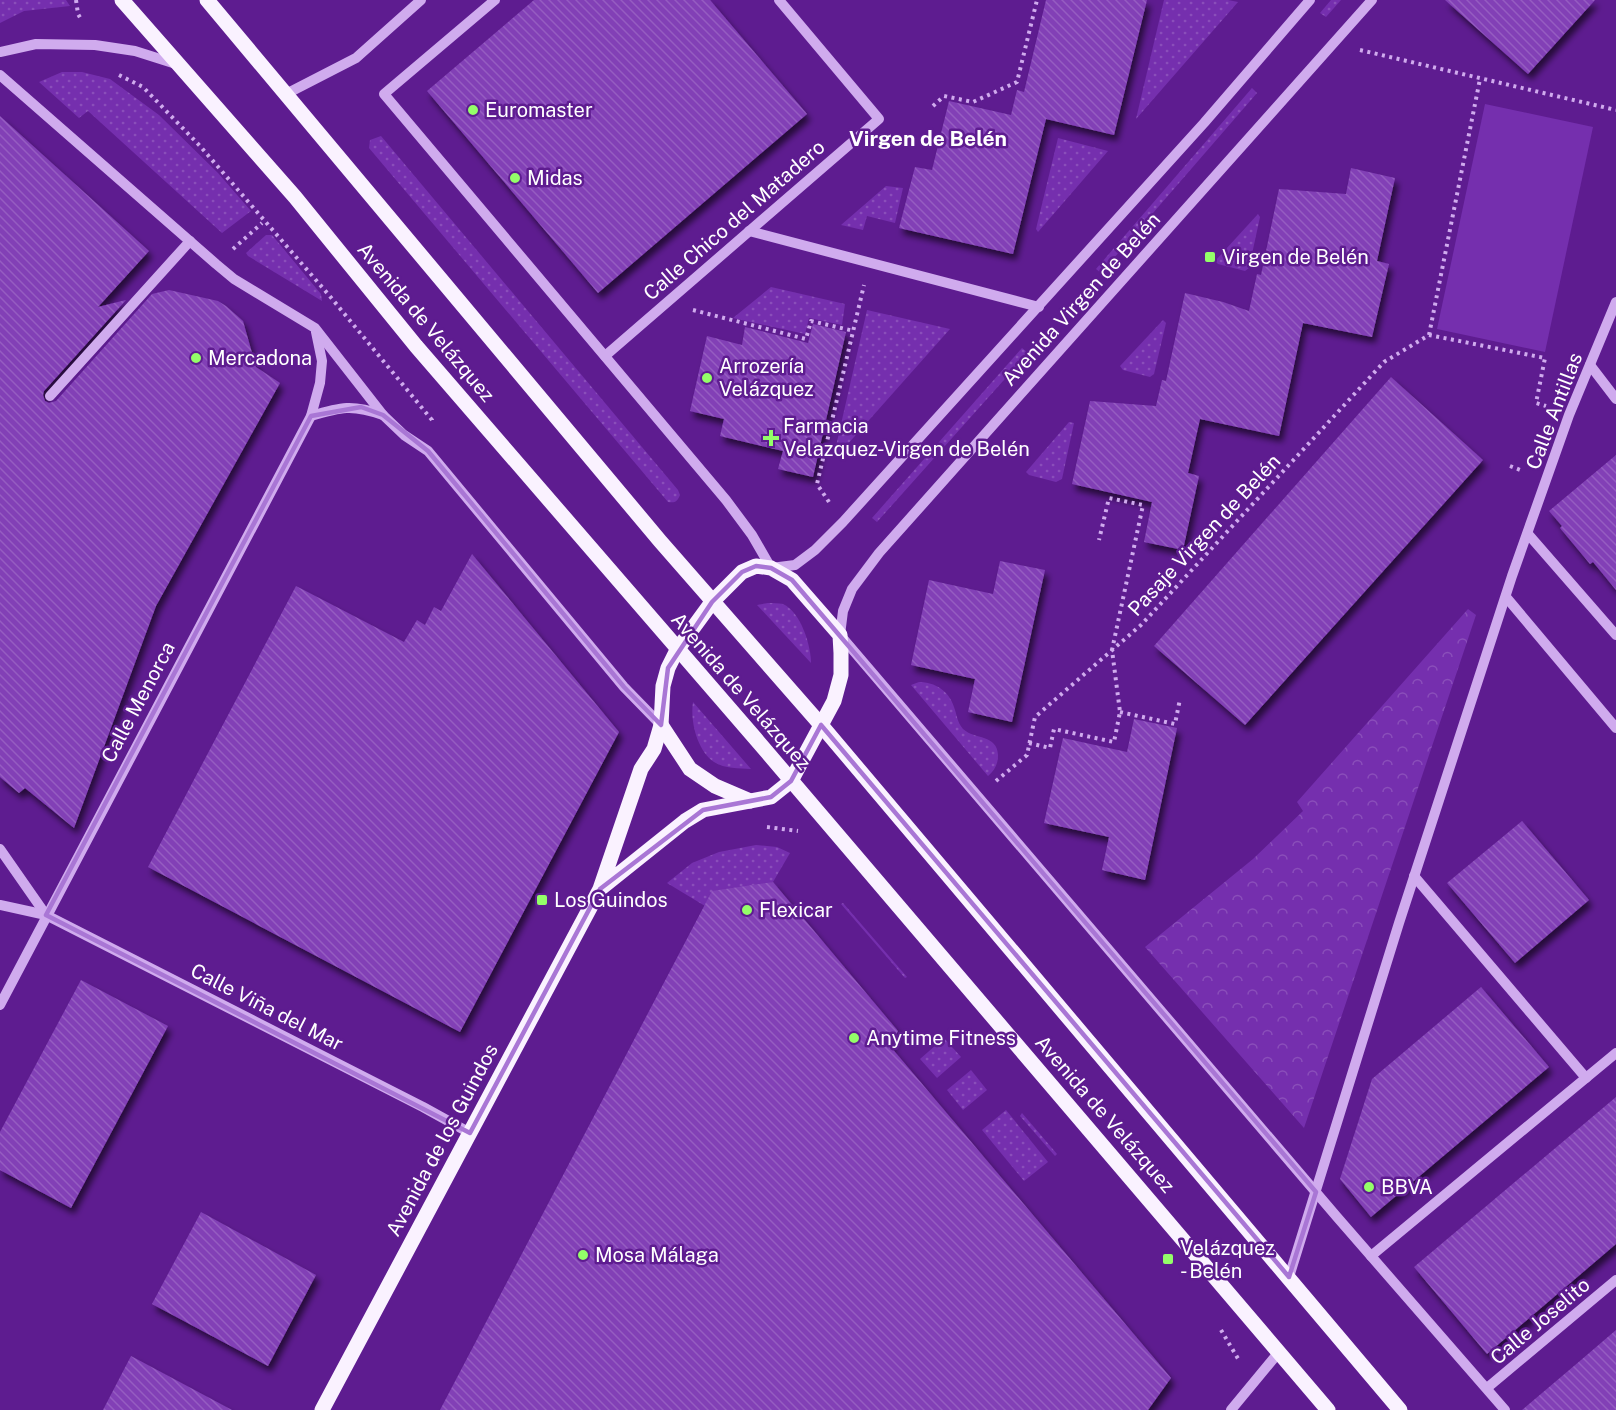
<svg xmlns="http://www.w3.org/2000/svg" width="1616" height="1410" viewBox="0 0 1616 1410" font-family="'Public Sans',sans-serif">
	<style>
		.grass { fill: url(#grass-dots) }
		.park { fill: url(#park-crowns) }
		.pitch { fill: #752fae }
		.building { fill: url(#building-back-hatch); filter: url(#shadow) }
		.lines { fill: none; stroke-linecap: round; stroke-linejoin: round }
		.path { stroke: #d0abee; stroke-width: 4; stroke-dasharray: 3 4.5; stroke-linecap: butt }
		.minor { stroke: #d0abee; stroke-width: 10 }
		.major { stroke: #faf2ff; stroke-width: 15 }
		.marked { fill: none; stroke: #a976d5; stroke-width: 4.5; stroke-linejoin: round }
		.poi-dot { fill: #94fe69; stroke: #5e1c90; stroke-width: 2 }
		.labels { text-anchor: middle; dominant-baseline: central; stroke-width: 5; stroke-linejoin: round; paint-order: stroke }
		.poi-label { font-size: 20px; fill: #fff; stroke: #5e1c90; text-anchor: start }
		.street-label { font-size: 20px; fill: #fff; stroke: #5e1c90 }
		.neighbourhood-label { font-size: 21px; font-weight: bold; fill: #fff; stroke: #5e1c90 }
	</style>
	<defs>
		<pattern id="grass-dots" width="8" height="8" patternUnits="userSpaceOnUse" patternTransform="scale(1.5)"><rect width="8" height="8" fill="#752fae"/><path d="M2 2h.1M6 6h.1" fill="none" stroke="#8a4eba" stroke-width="1.8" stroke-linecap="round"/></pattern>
		<pattern id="park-crowns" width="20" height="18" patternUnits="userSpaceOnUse" patternTransform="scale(1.5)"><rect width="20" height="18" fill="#752fae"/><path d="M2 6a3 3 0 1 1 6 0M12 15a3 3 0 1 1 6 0" fill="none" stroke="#8a4eba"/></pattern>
		<pattern id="building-back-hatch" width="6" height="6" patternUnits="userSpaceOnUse" patternTransform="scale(1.5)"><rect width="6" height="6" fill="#8240b6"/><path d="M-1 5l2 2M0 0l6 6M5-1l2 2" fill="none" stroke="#955dc1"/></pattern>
		<filter id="shadow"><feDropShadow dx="3.5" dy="6" stdDeviation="3" flood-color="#0009"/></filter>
	</defs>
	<rect width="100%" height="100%" fill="#5e1c90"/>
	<!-- grass -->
	<g class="grass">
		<polygon points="0,0 66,0 70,6 24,11 0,23"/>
		<polygon points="1164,0 1228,0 1238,2 1136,119"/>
		<polygon points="1331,0 1341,0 1326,17 1320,13"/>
		<polygon points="62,72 82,72 110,79 159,115 218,173 251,211 222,233 88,111 79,118 39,82"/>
		<polygon points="1252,88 1257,93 1101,273 1096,269"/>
		<path d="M381,136L678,490L680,495C677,502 675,503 668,502L369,148L370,140Z"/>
		<polygon points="1058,138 1108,151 1038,232 1036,229"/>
		<polygon points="886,186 903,188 895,223 867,216 863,230 841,225"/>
		<polygon points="1258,214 1260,217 1249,268 1245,271 1218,264 1215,261"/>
		<polygon points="266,235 272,235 321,294 322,301 248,256 246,253"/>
		<polygon points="771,287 845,304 842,325 809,318 805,334 733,318"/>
		<polygon points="867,310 950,329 838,455 834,455"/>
		<polygon points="1163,320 1166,323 1154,374 1150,377 1123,370 1120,366"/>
		<polygon points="1022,348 1028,353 877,522 872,518"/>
		<polygon points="1069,422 1074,423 1062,479 1056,482 1029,475 1026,472"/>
		<path d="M768,603C772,603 779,603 783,604C801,612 811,646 811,663L757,605Z"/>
		<path d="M919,682C935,682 949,691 954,707C957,715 957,722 963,729C975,740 997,734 998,755C998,764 995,770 988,776L911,685Z"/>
		<path d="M693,702L751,769C739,768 725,769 714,762C697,750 690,721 693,702Z"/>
		<polygon points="756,845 777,847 790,853 773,882 705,906 667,883 692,863 719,852"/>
		<polygon points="843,903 907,977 905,978 841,904"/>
		<polygon points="944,1038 961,1057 937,1078 920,1059"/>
		<polygon points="971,1070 987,1090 963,1110 947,1090"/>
		<polygon points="1006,1110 1048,1162 1024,1181 982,1130"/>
		<polygon points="1022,1113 1057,1154 1055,1156 1020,1116"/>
	</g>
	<!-- park -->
	<polygon class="park" points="1468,609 1476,615 1304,1128 1145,947 1253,859 1303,811 1297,802"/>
	<!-- pitch -->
	<polygon class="pitch" points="1485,104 1593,127 1545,352 1437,329"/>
	<!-- building -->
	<g class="building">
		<polygon points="534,0 710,0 807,114 598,293 427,91"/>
		<polygon points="1046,0 1147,0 1114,135 1046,119 1013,254 899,228 915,167 932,170 949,101 1011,115 1017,90 1024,92"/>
		<polygon points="1445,0 1595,0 1528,74"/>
		<polygon points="0,116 149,251 98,307 126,300 44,391 43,395 45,401 49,403 56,401 152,294 169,290 218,301 226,306 243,321 256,367 280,383 156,606 74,828 25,788 19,793 0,777"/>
		<polygon points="1351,168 1395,178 1377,261 1389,264 1372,337 1303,323 1279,436 1200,419 1188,473 1199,476 1183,550 1144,542 1152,502 1072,484 1090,401 1156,406 1162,380 1166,381 1185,293 1223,302 1249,311 1257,274 1261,275 1279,189 1346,194"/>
		<polygon points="813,324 846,332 813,477 778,469 783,451 720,436 724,419 690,411 707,336 742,345 745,327 808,343"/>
		<polygon points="1391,377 1483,460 1245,725 1154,646"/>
		<polygon points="1616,455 1616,590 1593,562 1590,564 1560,528 1562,526 1549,511"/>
		<polygon points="472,554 619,732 460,1032 148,867 296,586 404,642 417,620 425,625 434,607 441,611"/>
		<polygon points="1000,561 1045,570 1012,722 968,712 975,679 911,665 929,580 993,594"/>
		<polygon points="1134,719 1177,728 1145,880 1102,870 1109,837 1044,823 1063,738 1127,752"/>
		<polygon points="1522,821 1589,900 1515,963 1447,883"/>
		<polygon points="773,882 898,1031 890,1046 1171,1378 1148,1410 440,1410 712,891"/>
		<polygon points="81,980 168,1026 71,1208 0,1170 0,1132"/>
		<polygon points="1481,987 1549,1067 1371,1217 1340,1179 1372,1079"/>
		<polygon points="1616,1097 1616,1244 1487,1354 1414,1267"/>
		<polygon points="201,1212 316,1275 268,1366 152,1304"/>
		<polygon points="1616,1330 1616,1410 1522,1410 1581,1360"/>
		<polygon points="131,1356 232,1410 103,1410"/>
	</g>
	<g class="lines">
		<!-- path -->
		<g class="path">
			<polyline points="76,0 78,14 82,21"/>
			<polyline points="1360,50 1616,110"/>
			<polyline points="119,75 143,87 200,146 328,294 432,420 432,424"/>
			<polyline points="933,106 944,96 973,102 1017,82 1037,0"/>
			<polyline points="233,249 262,223"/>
			<polyline points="693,310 806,339 811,321 854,331"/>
			<polyline points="1429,335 1480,79"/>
			<polyline points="1510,466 1523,471"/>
			<polyline points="829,502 817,484 864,285"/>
			<polyline points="1120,712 1175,724 1180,699"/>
			<polyline points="1029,743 1050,748 1054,729 1114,742 1120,712 1112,650 1143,505 1109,498 1099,540"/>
			<polyline points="996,781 1027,755 1035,717 1141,625 1384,362 1429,335 1545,358 1536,403 1546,406"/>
			<polyline points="767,827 798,831"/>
			<polyline points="1221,1330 1240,1362"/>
		</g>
		<!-- minor -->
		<g class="minor">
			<polyline points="495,0 384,94 726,500 752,535 771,568 795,565 815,550 843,522 1204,123 1310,0"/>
			<polyline points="1372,0 879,553 852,589 843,611 840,635 1337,1217 1505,1410"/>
			<polyline points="0,52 36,44 95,45 135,51 176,64"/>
			<polyline points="0,75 216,264 234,279 315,328 383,415 404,435 428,451 624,687 661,725"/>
			<polyline points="286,94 356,58 421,0"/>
			<polyline points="749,231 1039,307"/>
			<polyline points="605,356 879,119 779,0"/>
			<polyline points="1590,365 1616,399"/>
			<polyline points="50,396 190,241"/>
			<path d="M311,416C341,407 352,404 383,415"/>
			<polyline points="1528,534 1616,635"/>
			<polyline points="1506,597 1616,728"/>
			<polyline points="0,849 46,915"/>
			<polyline points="1414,876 1586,1078"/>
			<polyline points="0,905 46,915 423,1107 470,1133"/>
			<polyline points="0,1005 311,416 320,383 322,361 316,332"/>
			<polyline points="1371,1256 1616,1053"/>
			<polyline points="1289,1277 1399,923 1512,576 1569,415 1616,302"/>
			<polyline points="1487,1388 1616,1280"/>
			<polyline points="1231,1410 1279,1352"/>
		</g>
		<!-- major -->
		<g class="major">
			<polyline points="122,0 295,197 416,346 755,738 1328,1410"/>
			<polyline points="207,0 660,541 821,725 1400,1410"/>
			<polyline points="661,725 690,769 715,786 750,801"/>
			<polyline points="322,1410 600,889 641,769 654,749 661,725 663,686 668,668 677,650 712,602 742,572 756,566 771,568 792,580 840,635 841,653 841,675 834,701 791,781 771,797 703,810 685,821 600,889"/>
		</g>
	</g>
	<!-- marked area -->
	<path class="marked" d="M361,407L383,415L428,451L624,687L661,725L668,668L712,602L742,572L756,566L771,568L792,580L1316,1192L1289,1277L821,725L791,781L771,797L703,810L600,889L470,1133L46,915L311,416Z"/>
	<!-- markers -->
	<g class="poi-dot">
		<circle cx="473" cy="110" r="6"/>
		<circle cx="515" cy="178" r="6"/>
		<rect x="1204" y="251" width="12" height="12" rx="3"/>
		<circle cx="196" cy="358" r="6"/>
		<circle cx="707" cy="378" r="6"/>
		<path d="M768 429h6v6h6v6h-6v6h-6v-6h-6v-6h6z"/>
		<rect x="536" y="894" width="12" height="12" rx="3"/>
		<circle cx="747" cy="910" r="6"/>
		<circle cx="854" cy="1038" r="6"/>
		<circle cx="1369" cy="1187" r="6"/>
		<circle cx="583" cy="1255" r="6"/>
		<rect x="1162" y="1253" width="12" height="12" rx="3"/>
	</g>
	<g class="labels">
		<!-- poi labels -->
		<g class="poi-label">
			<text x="485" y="110">Euromaster</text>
			<text x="527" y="178">Midas</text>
			<text x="1222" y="257">Virgen de Belén</text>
			<text x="208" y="358">Mercadona</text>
			<text x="719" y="366">Arrozería<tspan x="719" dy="23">Velázquez</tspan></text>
			<text x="783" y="426">Farmacia<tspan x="783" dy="23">Velazquez-Virgen de Belén</tspan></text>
			<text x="554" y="900">Los Guindos</text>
			<text x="759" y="910">Flexicar</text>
			<text x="866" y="1038">Anytime Fitness</text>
			<text x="1381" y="1187">BBVA</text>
			<text x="1180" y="1248">Velázquez<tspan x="1180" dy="23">- Belén</tspan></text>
			<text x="595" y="1255">Mosa Málaga</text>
		</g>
		<!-- street labels -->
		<g class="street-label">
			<text transform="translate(734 220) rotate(-41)">Calle Chico del Matadero</text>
			<text transform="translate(1081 299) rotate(-48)">Avenida Virgen de Belén</text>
			<text transform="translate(426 322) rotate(50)">Avenida de Velázquez</text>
			<text transform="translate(1554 411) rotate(-69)">Calle Antillas</text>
			<text transform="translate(1204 535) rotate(-47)">Pasaje Virgen de Belén</text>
			<text transform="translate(741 691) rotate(49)">Avenida de Velázquez</text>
			<text transform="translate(138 702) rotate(-62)">Calle Menorca</text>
			<text transform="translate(267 1007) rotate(27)">Calle Viña del Mar</text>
			<text transform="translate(1105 1114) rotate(49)">Avenida de Velázquez</text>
			<text transform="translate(442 1140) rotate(-62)">Avenida de los Guindos</text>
			<text transform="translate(1540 1321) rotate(-40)">Calle Joselito</text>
		</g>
		<!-- neighbourhood labels -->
		<g class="neighbourhood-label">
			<text x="928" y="138">Virgen de Belén</text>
		</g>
	</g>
</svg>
